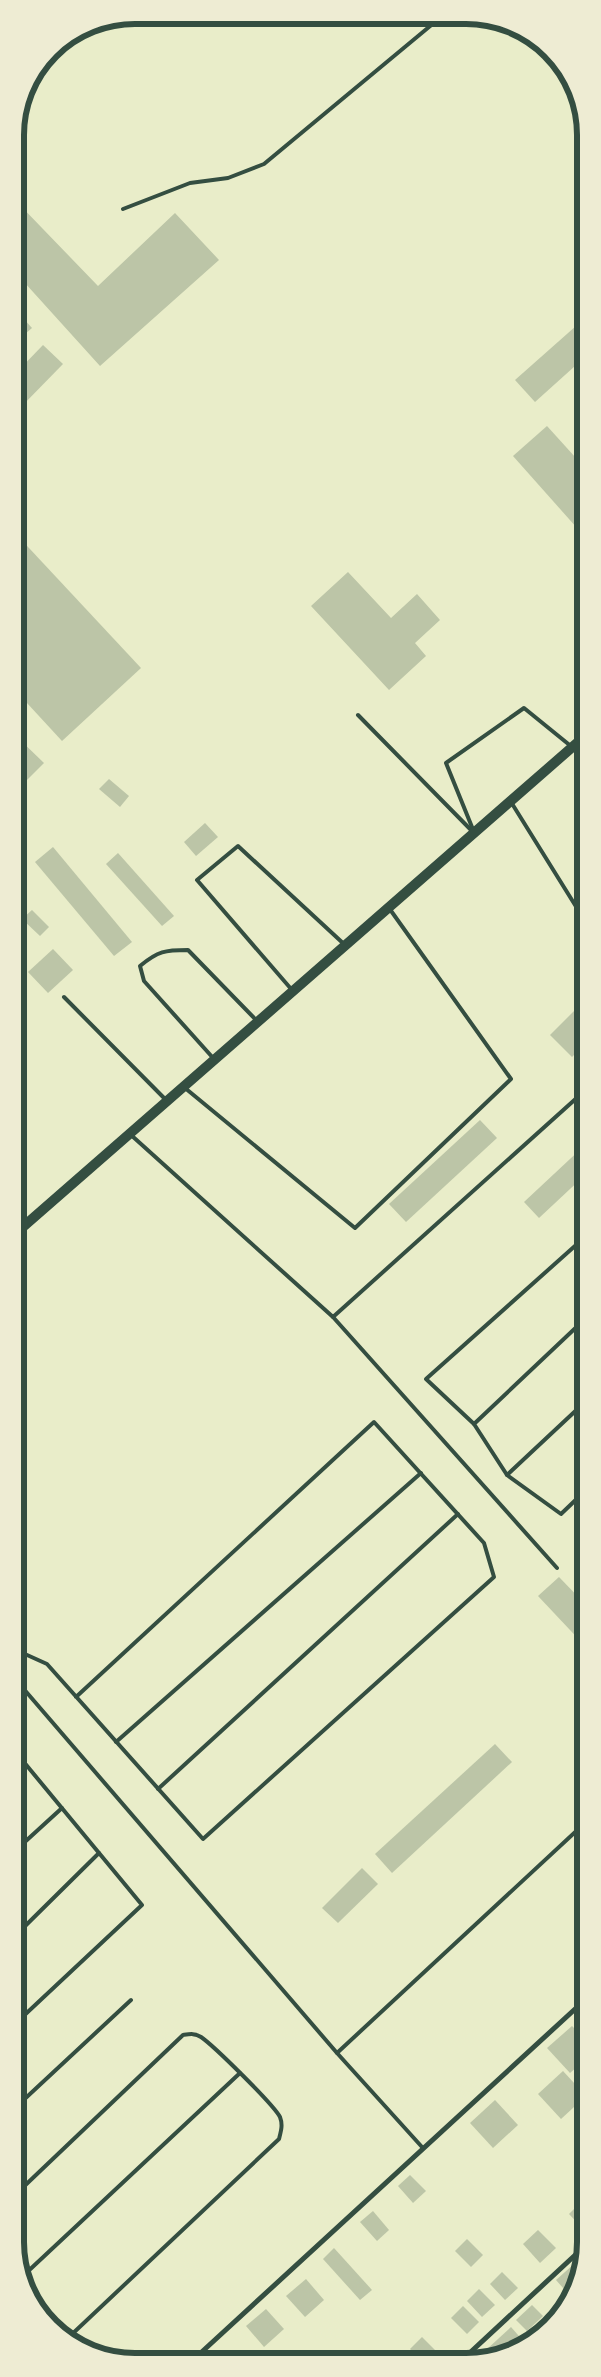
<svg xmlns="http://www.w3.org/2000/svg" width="601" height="2377" viewBox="0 0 601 2377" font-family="Raleway,sans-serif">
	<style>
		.building { fill: #bcc5a7 }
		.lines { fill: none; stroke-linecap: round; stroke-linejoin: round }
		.service { stroke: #344e41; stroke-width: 4 }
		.minor { stroke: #344e41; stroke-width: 5 }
		.secondary { stroke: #344e41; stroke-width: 10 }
		.rim { fill: none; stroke: #344e41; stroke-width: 6 }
	</style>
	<rect width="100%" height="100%" fill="#e9edc9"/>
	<!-- building -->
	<g class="building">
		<polygon points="15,200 98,286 175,213 219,260 100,366 15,272"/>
		<polygon points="15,309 32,328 18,340 15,337"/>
		<polygon points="585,318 585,357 535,402 515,380"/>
		<polygon points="43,345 63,364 19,409 15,405 15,374"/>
		<polygon points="547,426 585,468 585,537 513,456"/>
		<polygon points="15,533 141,668 62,741 15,690"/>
		<polygon points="348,572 391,618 417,594 440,620 415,643 426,656 389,690 311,606"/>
		<polygon points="15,735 44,763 15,792"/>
		<polygon points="109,779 129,796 120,807 99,789"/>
		<polygon points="205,823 218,837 196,856 184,842"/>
		<polygon points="53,847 132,942 114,956 35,862"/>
		<polygon points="118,853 174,916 162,926 106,864"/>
		<polygon points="32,910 49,927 40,936 22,919"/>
		<polygon points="53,949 73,970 48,993 28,972"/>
		<polygon points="577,1008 585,1016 585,1044 572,1057 550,1035"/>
		<polygon points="480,1120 497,1138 406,1222 389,1204"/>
		<polygon points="585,1145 585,1175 539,1218 524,1202"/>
		<polygon points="559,1577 586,1605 586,1647 538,1596"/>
		<polygon points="495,1744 512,1762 392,1873 375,1854"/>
		<polygon points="362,1868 378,1884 338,1923 322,1908"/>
		<polygon points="572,2026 586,2040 586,2059 570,2073 547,2048"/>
		<polygon points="563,2071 586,2096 561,2119 538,2094"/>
		<polygon points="495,2100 518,2125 493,2148 470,2123"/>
		<polygon points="410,2175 426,2191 413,2203 398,2186"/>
		<polygon points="581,2202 586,2207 584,2230 569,2214"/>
		<polygon points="373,2211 389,2230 377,2241 360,2222"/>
		<polygon points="538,2230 556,2248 540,2263 523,2244"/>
		<polygon points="467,2239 483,2255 471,2267 455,2251"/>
		<polygon points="334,2248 372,2290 360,2300 323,2259"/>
		<polygon points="583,2256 584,2258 577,2288 571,2297 556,2280"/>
		<polygon points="502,2272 518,2288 505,2300 490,2284"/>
		<polygon points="306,2279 324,2300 305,2317 286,2296"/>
		<polygon points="479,2289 495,2305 482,2317 467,2301"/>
		<polygon points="532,2305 543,2316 527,2331 516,2320"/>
		<polygon points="463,2306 479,2322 467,2334 451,2318"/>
		<polygon points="266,2309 284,2329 264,2347 246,2326"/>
		<polygon points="511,2327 525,2343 517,2350 493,2358 486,2350"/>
		<polygon points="422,2337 438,2353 430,2361 422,2361 410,2349"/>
	</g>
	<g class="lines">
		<!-- service -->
		<g class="service">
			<polyline points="123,209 190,183 228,178 264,164 441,17"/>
			<polyline points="358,715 472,831"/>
			<polyline points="511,802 585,921"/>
			<polyline points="474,832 446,763 524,708 572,747"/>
			<polyline points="292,990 197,880 238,846 345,945"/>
			<polyline points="64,997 167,1101"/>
			<path d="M214,1059L144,981L140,966C158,951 165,950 188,950L258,1022"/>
			<polyline points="185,1088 355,1228 511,1079 389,908"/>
			<polyline points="131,1135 333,1317 580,1095"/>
			<polyline points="333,1317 557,1568"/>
			<polyline points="585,1402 507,1475 561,1514 585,1491"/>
			<polyline points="474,1424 426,1379 585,1237"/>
			<polyline points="507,1475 474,1424 585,1319"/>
			<polyline points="16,1650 47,1664 203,1839 494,1577 484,1543 374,1422 76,1697"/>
			<polyline points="16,1680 337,2053 422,2147"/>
			<polyline points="116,1742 421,1473"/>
			<polyline points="16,1768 23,1761 142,1905 16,2023"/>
			<polyline points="158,1789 458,1514"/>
			<polyline points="16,1850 62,1808"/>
			<polyline points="16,1935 99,1853"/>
			<polyline points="337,2053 586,1822"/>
			<polyline points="16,2107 131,2000"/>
			<path d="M16,2194L183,2035C190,2034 195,2033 201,2037C214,2046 273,2104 280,2117C283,2125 281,2131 279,2139L69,2337"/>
			<polyline points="24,2275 240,2073"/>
		</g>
		<!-- minor -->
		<g class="minor">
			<polyline points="193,2360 586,1999"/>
			<polyline points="461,2361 586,2245"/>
		</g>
		<!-- secondary -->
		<polyline class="secondary" points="16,1233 585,736"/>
	</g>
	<!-- crop -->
	<path d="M0 0H601V2377H0ZM135 24H466A111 111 0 0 1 577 135V2242A111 111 0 0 1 466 2353H135A111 111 0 0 1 24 2242V135A111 111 0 0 1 135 24Z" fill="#eeecd3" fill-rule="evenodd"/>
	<path class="rim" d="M135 24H466A111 111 0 0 1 577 135V2242A111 111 0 0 1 466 2353H135A111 111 0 0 1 24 2242V135A111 111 0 0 1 135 24Z"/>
</svg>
